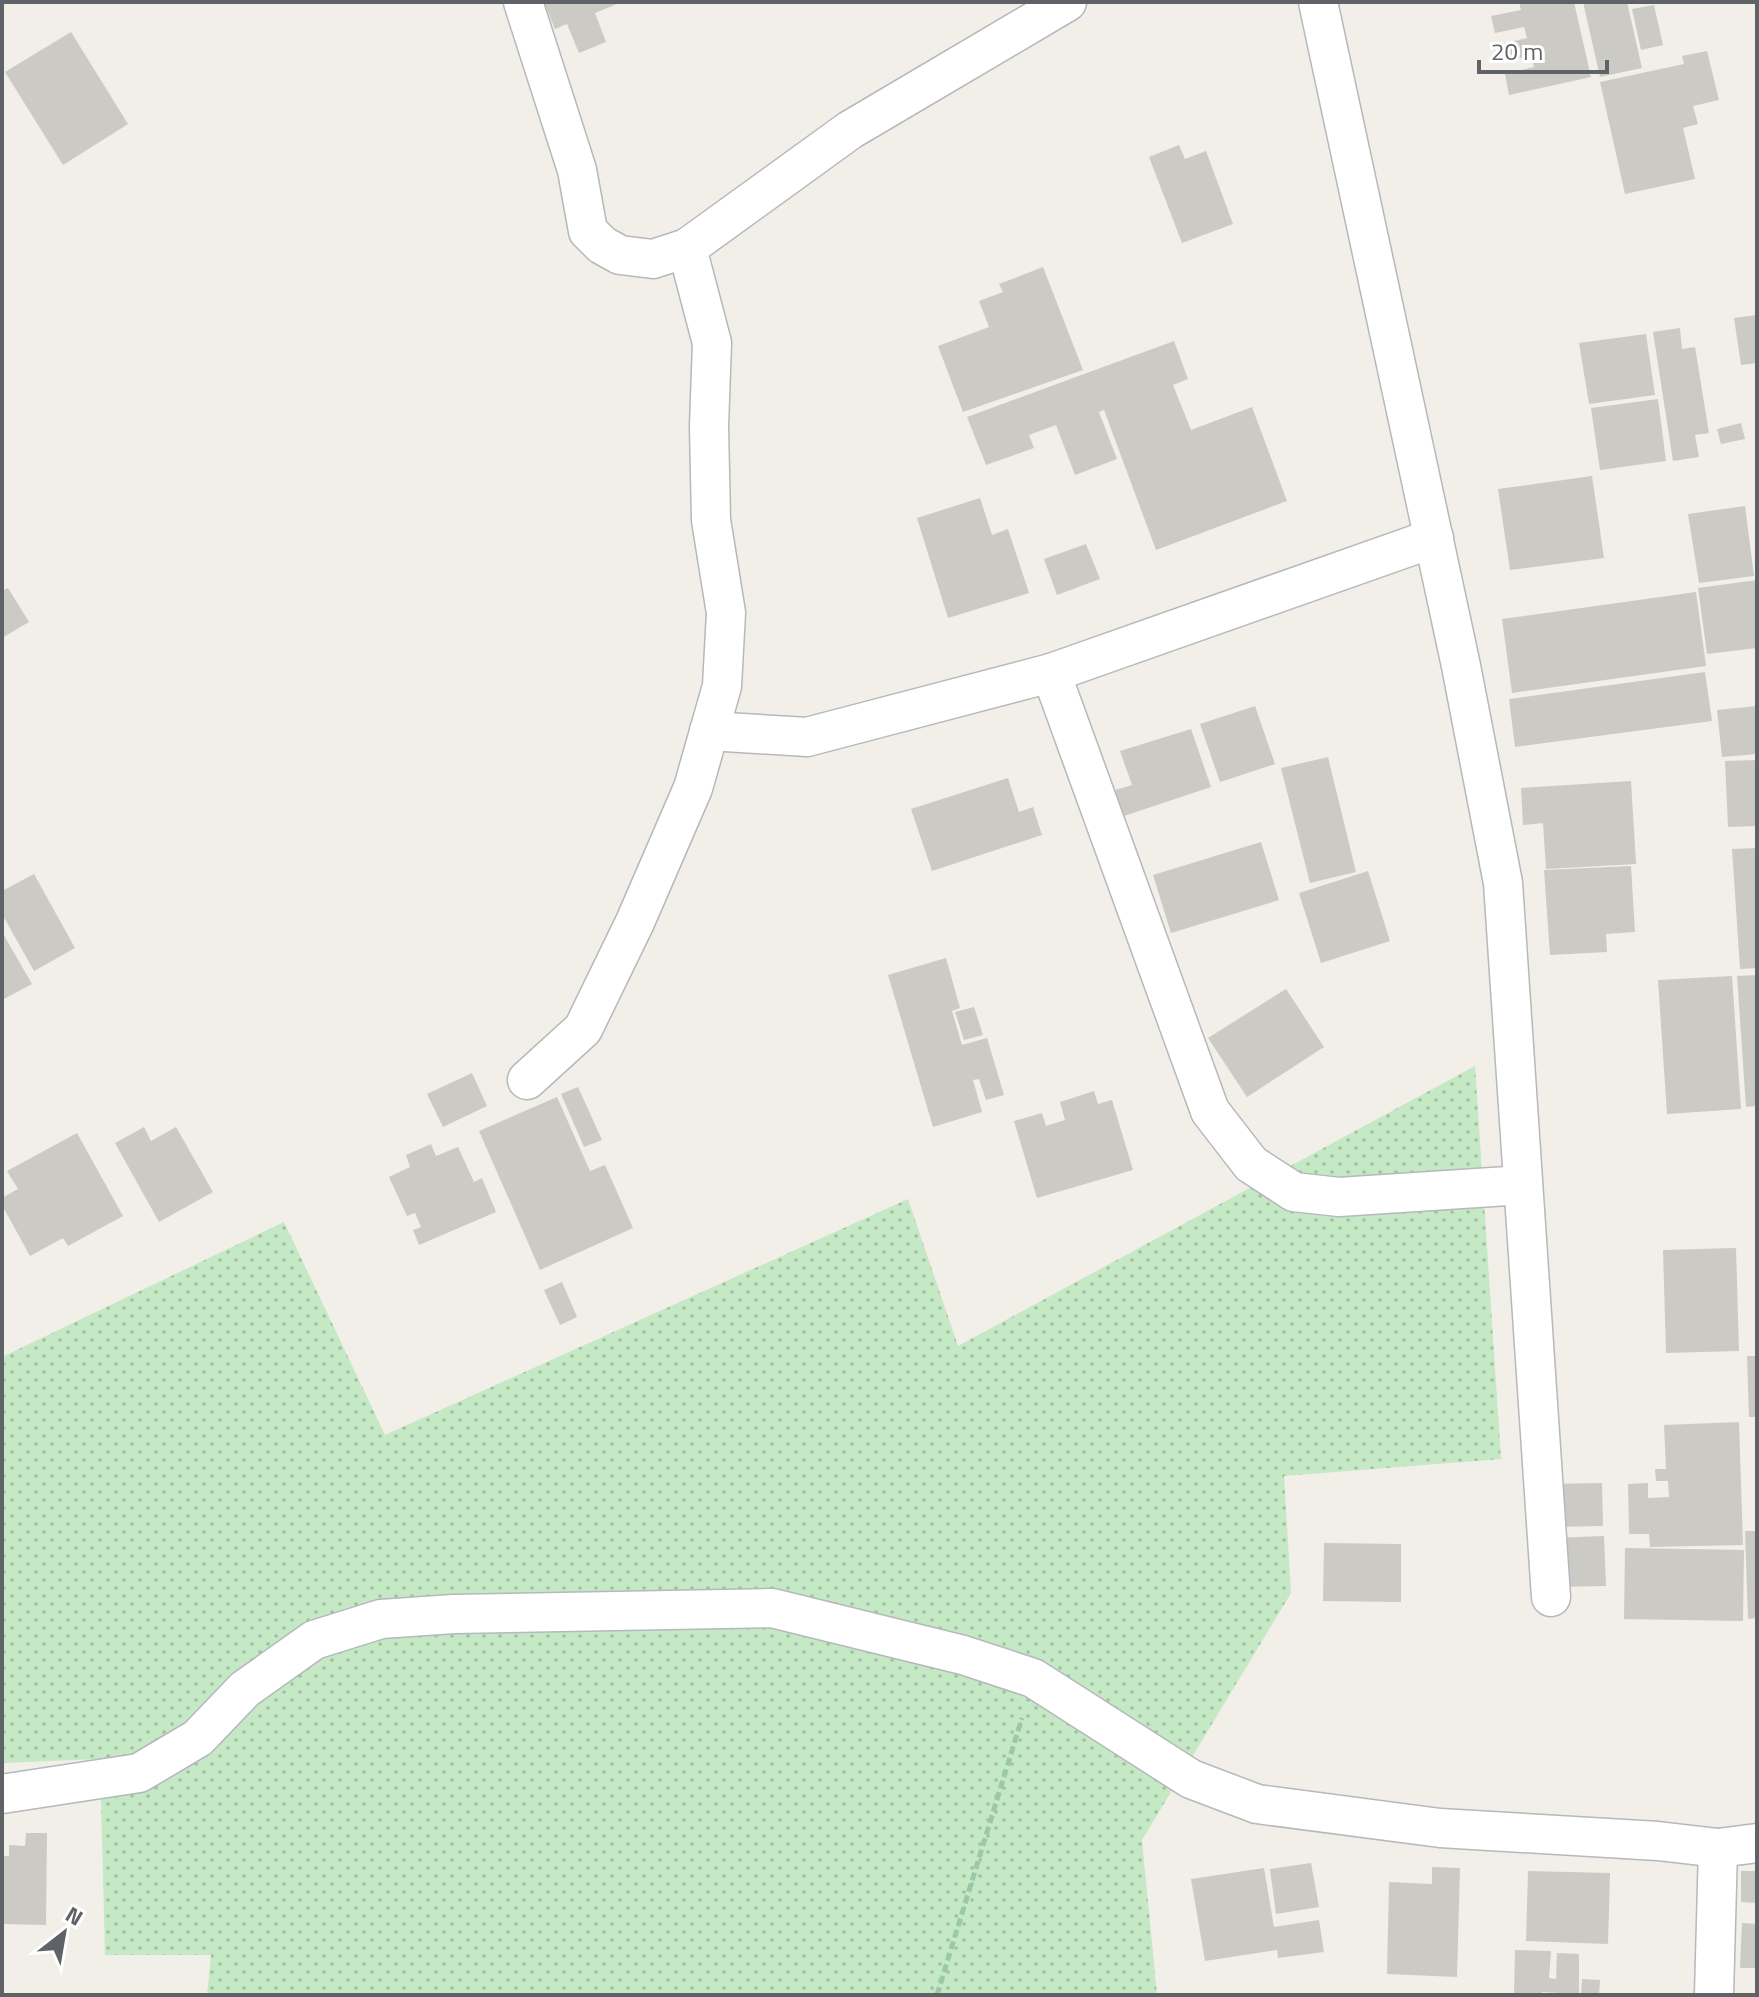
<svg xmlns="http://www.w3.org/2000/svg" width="1759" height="1997" viewBox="0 0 1759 1997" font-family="'Titillium Web',sans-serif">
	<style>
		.grass { fill: url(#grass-dots) }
		.building { fill: #cccac5 }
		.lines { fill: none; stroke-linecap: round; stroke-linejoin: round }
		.minor-casing { stroke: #b5b8bc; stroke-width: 41 }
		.path { stroke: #9cc7a9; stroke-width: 5; stroke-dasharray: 8 4; stroke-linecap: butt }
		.minor { stroke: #fff; stroke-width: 38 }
	</style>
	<defs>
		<pattern id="grass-dots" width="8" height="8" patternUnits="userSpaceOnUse" patternTransform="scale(2)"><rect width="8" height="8" fill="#c5e8c5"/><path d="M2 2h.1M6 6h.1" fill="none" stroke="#a3c0a4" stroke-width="1.8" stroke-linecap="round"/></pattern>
	</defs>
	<rect width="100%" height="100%" fill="#f1efe8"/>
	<!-- grass -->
	<polygon class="grass" points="1475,1066 1501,1459 1284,1476 1291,1593 1142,1840 1157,1995 207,1995 211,1955 105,1955 100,1759 2,1763 2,1357 284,1222 385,1435 908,1199 958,1346"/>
	<!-- building -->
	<g class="building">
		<polygon points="544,2 622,2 595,13 606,42 579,53 567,24 555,29"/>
		<polygon points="1519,2 1574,2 1591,77 1509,95 1505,74 1534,67 1531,56 1501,62 1497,45 1527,38 1524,27 1495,33 1491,16 1521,10"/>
		<polygon points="1583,2 1627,2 1642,68 1600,77"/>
		<polygon points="1654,5 1663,45 1641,50 1632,9"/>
		<polygon points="71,32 128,124 63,165 5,72"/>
		<polygon points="1707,51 1719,100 1693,106 1698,124 1683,128 1695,179 1625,194 1600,82 1684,64 1682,56"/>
		<polygon points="1179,145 1185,159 1206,151 1233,224 1182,243 1149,157"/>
		<polygon points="1043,267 1083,370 963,412 938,346 989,327 979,301 1003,292 999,284"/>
		<polygon points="1757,315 1757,363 1741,365 1734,318"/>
		<polygon points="1680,328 1682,349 1695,347 1709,433 1695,435 1699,457 1673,461 1653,332"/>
		<polygon points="1646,334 1655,395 1589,404 1579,343"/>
		<polygon points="1174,341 1188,379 1173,385 1191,430 1252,407 1287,501 1156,550 1104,410 1099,412 1117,459 1075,475 1056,425 1029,435 1034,448 986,465 967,417"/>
		<polygon points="1658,399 1666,461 1600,470 1591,408"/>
		<polygon points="1741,423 1745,439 1721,444 1717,429"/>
		<polygon points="1592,476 1604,558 1510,570 1498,489"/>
		<polygon points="980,498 992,535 1008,529 1029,593 948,618 917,518"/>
		<polygon points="1745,506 1754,576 1699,583 1688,514"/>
		<polygon points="1086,544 1100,579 1057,595 1044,559"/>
		<polygon points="1757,580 1757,648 1707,654 1698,588"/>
		<polygon points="8,588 29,622 2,638 2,591"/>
		<polygon points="1696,592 1706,666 1512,693 1502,619"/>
		<polygon points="1705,672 1712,721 1515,747 1509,699"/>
		<polygon points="1255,706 1275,764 1220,782 1200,724"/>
		<polygon points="1757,706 1757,754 1722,757 1717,710"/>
		<polygon points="1191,729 1211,787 1124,816 1115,790 1132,785 1120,751"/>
		<polygon points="1328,757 1356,872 1310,883 1281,768"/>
		<polygon points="1757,760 1757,826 1728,827 1725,761"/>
		<polygon points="1008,778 1019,812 1033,807 1042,835 932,871 911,809"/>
		<polygon points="1631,781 1636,864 1546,869 1543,823 1523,825 1521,788"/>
		<polygon points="1261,842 1279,900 1171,933 1153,875"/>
		<polygon points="1757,848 1757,968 1740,969 1732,849"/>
		<polygon points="1631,866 1635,932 1606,934 1607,952 1550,955 1544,870"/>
		<polygon points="1368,871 1390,941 1321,963 1299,893"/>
		<polygon points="34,874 75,948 34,971 2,914 2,891"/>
		<polygon points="2,932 32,984 2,1000"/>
		<polygon points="946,958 960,1008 952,1011 962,1045 987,1038 1004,1095 986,1100 979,1079 973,1080 982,1112 933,1127 888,975"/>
		<polygon points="1757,975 1757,1106 1746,1107 1737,976"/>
		<polygon points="1732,976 1741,1109 1667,1114 1658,980"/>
		<polygon points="1286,989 1324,1047 1247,1097 1208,1038"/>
		<polygon points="974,1007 983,1035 964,1040 955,1012"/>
		<polygon points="472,1073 487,1106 443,1127 427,1094"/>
		<polygon points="578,1087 602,1140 584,1147 561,1094"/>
		<polygon points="1094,1091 1098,1104 1112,1100 1133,1170 1037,1198 1014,1121 1042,1113 1046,1126 1065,1120 1060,1102"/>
		<polygon points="557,1097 590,1171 605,1165 633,1228 540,1270 479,1131"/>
		<polygon points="144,1127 151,1141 176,1127 213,1192 159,1222 115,1143"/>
		<polygon points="77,1133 123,1216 68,1246 63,1238 30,1256 2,1205 2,1198 18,1189 7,1171"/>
		<polygon points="431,1144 436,1156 458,1147 474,1182 482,1178 496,1212 419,1245 413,1230 421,1227 415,1213 407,1216 389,1177 410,1167 406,1155"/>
		<polygon points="1736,1248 1739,1351 1666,1353 1663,1250"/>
		<polygon points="562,1282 577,1317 560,1325 544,1290"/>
		<polygon points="1747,1356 1757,1356 1757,1417 1749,1417"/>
		<polygon points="1739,1422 1743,1545 1650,1547 1649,1534 1629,1534 1628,1484 1648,1483 1648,1498 1669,1497 1668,1481 1656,1481 1655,1469 1666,1469 1664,1425"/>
		<polygon points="1602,1483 1603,1526 1550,1527 1548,1484"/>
		<polygon points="1745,1531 1757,1531 1757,1618 1748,1619"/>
		<polygon points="1604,1536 1606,1586 1553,1587 1551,1538"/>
		<polygon points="1324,1543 1401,1544 1401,1602 1323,1601"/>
		<polygon points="1625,1548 1744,1550 1743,1621 1624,1619"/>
		<polygon points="26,1833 47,1833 46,1925 2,1924 2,1856 9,1856 9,1845 25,1846"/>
		<polygon points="1311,1863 1319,1907 1276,1914 1270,1869"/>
		<polygon points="1432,1867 1460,1868 1457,1977 1387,1974 1389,1882 1432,1884"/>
		<polygon points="1264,1868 1274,1927 1319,1920 1324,1952 1278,1958 1277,1950 1205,1961 1191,1879"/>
		<polygon points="1528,1871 1610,1873 1608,1944 1526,1941"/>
		<polygon points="1741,1871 1757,1871 1757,1903 1741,1902"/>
		<polygon points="1742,1923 1757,1924 1757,1968 1740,1968"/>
		<polygon points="1515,1950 1551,1951 1549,1978 1556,1979 1557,1953 1579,1954 1579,1994 1542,1992 1542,1995 1514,1995"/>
		<polygon points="1582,1979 1600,1980 1599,1995 1581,1995"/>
	</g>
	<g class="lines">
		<!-- minor casing -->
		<g class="minor-casing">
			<g id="minor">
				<polyline points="523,2 577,170 588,231 602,245 620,255 653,259 687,248 850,130 1067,2"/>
				<polyline points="1318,2 1461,666 1503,883 1551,1597"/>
				<polyline points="1051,673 1210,1111 1251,1164 1294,1192 1339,1197 1523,1185"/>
				<polyline points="709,731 807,737 1051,673 1434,538"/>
				<polyline points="527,1080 583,1029 635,922 693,788 722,686 726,613 711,520 709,426 712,343 687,248"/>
				<polyline points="2,1794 139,1773 198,1738 245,1689 314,1640 381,1619 454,1614 772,1608 963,1655 1033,1678 1191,1779 1257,1804 1440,1828 1658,1841 1718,1848 1757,1843"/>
				<polyline points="1714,1995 1718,1848"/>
			</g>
		</g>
		<!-- path -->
		<polyline class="path" points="937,1995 1022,1718"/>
		<!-- minor -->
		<use href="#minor" class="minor"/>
	</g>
	<!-- border -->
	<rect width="1759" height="1997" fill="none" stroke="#5f6368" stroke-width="8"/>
	<!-- north arrow -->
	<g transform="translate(64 1933) rotate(31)" stroke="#ffffff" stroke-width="6" paint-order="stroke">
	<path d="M0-6L14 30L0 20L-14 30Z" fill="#5f6368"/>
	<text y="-12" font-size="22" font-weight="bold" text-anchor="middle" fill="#5f6368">N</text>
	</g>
	<!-- scale -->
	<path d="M1479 60v12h128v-12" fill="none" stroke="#5f6368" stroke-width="4"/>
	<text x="1491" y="60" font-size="24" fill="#5f6368" stroke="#ffffff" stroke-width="6" paint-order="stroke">20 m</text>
</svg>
